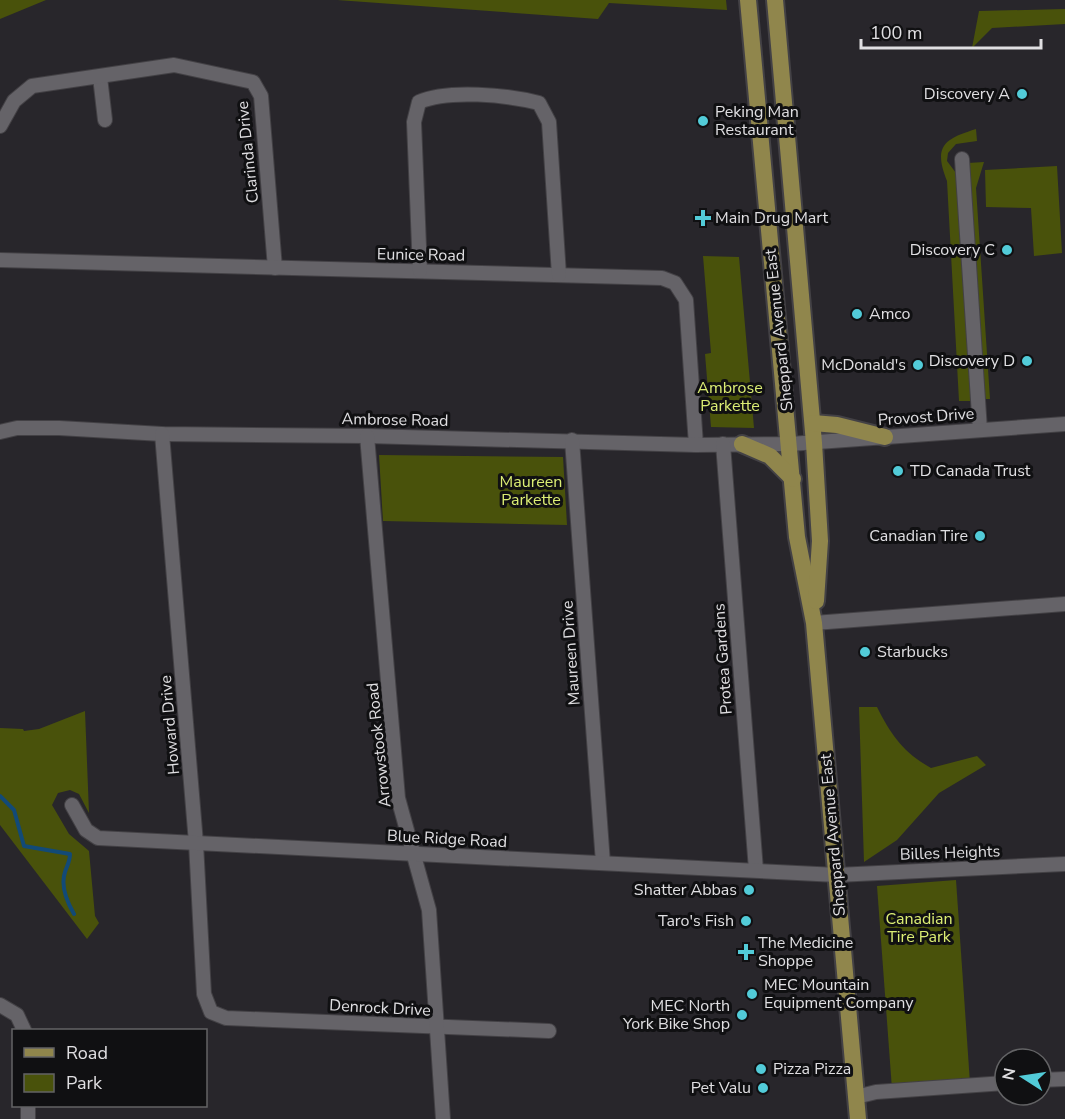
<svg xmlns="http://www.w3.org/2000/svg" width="1065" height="1119" viewBox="0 0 1065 1119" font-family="'Nunito Sans',sans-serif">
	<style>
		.green { fill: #49520b }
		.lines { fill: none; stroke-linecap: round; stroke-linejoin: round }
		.stream { stroke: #124a77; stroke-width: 4 }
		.minor-casing { stroke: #434145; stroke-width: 16 }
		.major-casing { stroke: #434145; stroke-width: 20 }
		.minor { stroke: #656368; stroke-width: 14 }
		.major { stroke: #90864c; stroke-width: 16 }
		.poi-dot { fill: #52cbd8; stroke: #101012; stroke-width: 2 }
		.labels { text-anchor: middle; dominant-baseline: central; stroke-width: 6; stroke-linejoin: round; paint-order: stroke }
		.poi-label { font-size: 16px; fill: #e0dfe2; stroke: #101012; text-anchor: end }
		.street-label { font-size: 16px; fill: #e0dfe2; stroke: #101012 }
		.park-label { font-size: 16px; fill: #dcee74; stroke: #101012 }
	</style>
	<rect width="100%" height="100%" fill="#28262b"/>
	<!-- green -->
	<g class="green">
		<polygon points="0,0 46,0 0,19"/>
		<polygon points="337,0 726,0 727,10 609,3 598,19"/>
		<polygon points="1065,9 1065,24 992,28 972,48 979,11"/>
		<path d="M976,129L977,141L956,144L948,153L947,161L959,177L978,401H959L947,181C933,146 944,139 976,129Z"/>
		<polygon points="984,162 976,188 990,399 983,399 968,163"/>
		<polygon points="1057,166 1062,253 1034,256 1031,208 986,207 985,170"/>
		<polygon points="703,256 739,257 754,428 711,427 705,354 711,353"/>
		<polygon points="379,455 563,457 567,525 383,521"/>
		<path d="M859,707H877C891,735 904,753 931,768L977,756L986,765L939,793L897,840L864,862Z"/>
		<polygon points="85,711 89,813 79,794 70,790 58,793 52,805 69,834 89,851 95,916 99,923 87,939 0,825 0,728 23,729 24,731 39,729"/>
		<polygon points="956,880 970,1083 892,1089 877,886"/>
	</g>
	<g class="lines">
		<!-- stream -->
		<path class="stream" d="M0,796L14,810L24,846L70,854C70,861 67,866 65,872C60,887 67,902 74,914"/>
		<!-- minor casing -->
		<g class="minor-casing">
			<g id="minor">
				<polyline points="100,77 105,120"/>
				<polyline points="0,126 14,101 32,86 174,65 253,82 261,96 275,268"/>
				<polyline points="962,159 980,430"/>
				<polyline points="0,260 662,278 675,283 686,300 696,445"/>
				<path d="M420,271L414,122L419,102C448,89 508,95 539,103L549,122L559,275"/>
				<polyline points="0,432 17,428 59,428 162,434 367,436 696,445 790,444 1065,424"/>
				<polyline points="162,434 196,843 204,994 211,1012 226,1018 549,1031"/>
				<polyline points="367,436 398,798 429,910 443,1119"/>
				<polyline points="572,440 603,863"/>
				<polyline points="723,444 756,870"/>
				<polyline points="814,623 1065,604"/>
				<polyline points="72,805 86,830 98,838 837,875 1065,864"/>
				<polyline points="0,1005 17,1015 24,1030"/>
				<polyline points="1041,1080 1065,1079"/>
				<polyline points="856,1097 876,1092 1005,1083"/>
				<polyline points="28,1106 28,1119"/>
			</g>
		</g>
		<!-- major casing -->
		<g class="major-casing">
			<g id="major">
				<polyline points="748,0 797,537 814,623 858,1119"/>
				<polyline points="775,0 814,443 820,541 816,601"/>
				<polyline points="813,423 837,425 885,437"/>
				<polyline points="742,444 770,456 793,479"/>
			</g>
		</g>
		<!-- minor -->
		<use href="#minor" class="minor"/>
		<!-- major -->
		<use href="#major" class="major"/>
	</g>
	<!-- markers -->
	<g class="poi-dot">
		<circle cx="1022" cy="94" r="6"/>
		<circle cx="703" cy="121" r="6"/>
		<path d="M700 209h6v6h6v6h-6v6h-6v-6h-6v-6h6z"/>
		<circle cx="1007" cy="250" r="6"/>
		<circle cx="857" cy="314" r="6"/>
		<circle cx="1027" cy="361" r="6"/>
		<circle cx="918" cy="365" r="6"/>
		<circle cx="898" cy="471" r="6"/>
		<circle cx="980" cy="536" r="6"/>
		<circle cx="865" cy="652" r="6"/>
		<circle cx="749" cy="890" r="6"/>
		<circle cx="746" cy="921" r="6"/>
		<path d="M743 943h6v6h6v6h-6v6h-6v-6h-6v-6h6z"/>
		<circle cx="752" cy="994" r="6"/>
		<circle cx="742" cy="1015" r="6"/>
		<circle cx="761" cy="1069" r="6"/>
		<circle cx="763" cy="1088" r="6"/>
	</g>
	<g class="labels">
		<!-- poi labels -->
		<g class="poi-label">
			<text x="1010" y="94">Discovery A</text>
			<text x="715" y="112" text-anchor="start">Peking Man<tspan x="715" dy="18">Restaurant</tspan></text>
			<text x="715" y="218" text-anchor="start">Main Drug Mart</text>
			<text x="995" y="250">Discovery C</text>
			<text x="869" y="314" text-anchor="start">Amco</text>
			<text x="1015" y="361">Discovery D</text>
			<text x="906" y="365">McDonald's</text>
			<text x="910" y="471" text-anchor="start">TD Canada Trust</text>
			<text x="968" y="536">Canadian Tire</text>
			<text x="877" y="652" text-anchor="start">Starbucks</text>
			<text x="737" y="890">Shatter Abbas</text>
			<text x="734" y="921">Taro's Fish</text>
			<text x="758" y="943" text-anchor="start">The Medicine<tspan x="758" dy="18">Shoppe</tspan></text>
			<text x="764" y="985" text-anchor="start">MEC Mountain<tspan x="764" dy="18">Equipment Company</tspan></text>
			<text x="730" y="1006">MEC North<tspan x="730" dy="18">York Bike Shop</tspan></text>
			<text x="773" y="1069" text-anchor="start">Pizza Pizza</text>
			<text x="751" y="1088">Pet Valu</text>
		</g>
		<!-- street labels -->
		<g class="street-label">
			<text transform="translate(248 152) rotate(-96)">Clarinda Drive</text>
			<text transform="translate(421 255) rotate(1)">Eunice Road</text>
			<text transform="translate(779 330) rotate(-96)">Sheppard Avenue East</text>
			<text transform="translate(926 417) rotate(-4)">Provost Drive</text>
			<text transform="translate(395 420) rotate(1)">Ambrose Road</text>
			<text transform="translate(571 653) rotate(-94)">Maureen Drive</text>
			<text transform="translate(723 659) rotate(-94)">Protea Gardens</text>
			<text transform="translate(170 725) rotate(-95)">Howard Drive</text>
			<text transform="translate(379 745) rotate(-96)">Arrowstook Road</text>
			<text transform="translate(833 835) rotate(-95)">Sheppard Avenue East</text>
			<text transform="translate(447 839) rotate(3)">Blue Ridge Road</text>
			<text transform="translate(950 853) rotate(-2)">Billes Heights</text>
			<text transform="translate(380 1008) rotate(3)">Denrock Drive</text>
		</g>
		<!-- park labels -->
		<g class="park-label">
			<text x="730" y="388">Ambrose<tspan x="730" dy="18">Parkette</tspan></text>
			<text x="531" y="482">Maureen<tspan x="531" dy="18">Parkette</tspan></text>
			<text x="919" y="919">Canadian<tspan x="919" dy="18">Tire Park</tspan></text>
		</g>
	</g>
	<!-- legend -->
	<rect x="12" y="1029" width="195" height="78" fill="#101012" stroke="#636365" stroke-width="1.5"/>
	<rect x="24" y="1048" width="30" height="9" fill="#90864c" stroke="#636365" stroke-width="1.5"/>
	<text x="66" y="1059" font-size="18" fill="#e0dfe2">Road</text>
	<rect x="24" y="1074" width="30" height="18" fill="#49520b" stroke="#636365" stroke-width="1.5"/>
	<text x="66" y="1089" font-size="18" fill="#e0dfe2">Park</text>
	<!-- north arrow -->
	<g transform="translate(1023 1077) rotate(282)"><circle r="28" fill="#101012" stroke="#636365" stroke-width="1.5"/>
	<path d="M0-4.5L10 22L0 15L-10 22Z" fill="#52cbd8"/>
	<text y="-9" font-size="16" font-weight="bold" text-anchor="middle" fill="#e0dfe2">N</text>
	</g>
	<!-- scale -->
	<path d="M861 39v9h180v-9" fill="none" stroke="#e0dfe2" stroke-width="3"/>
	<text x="870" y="39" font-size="18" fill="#e0dfe2" stroke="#101012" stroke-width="4.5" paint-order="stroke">100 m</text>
</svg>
